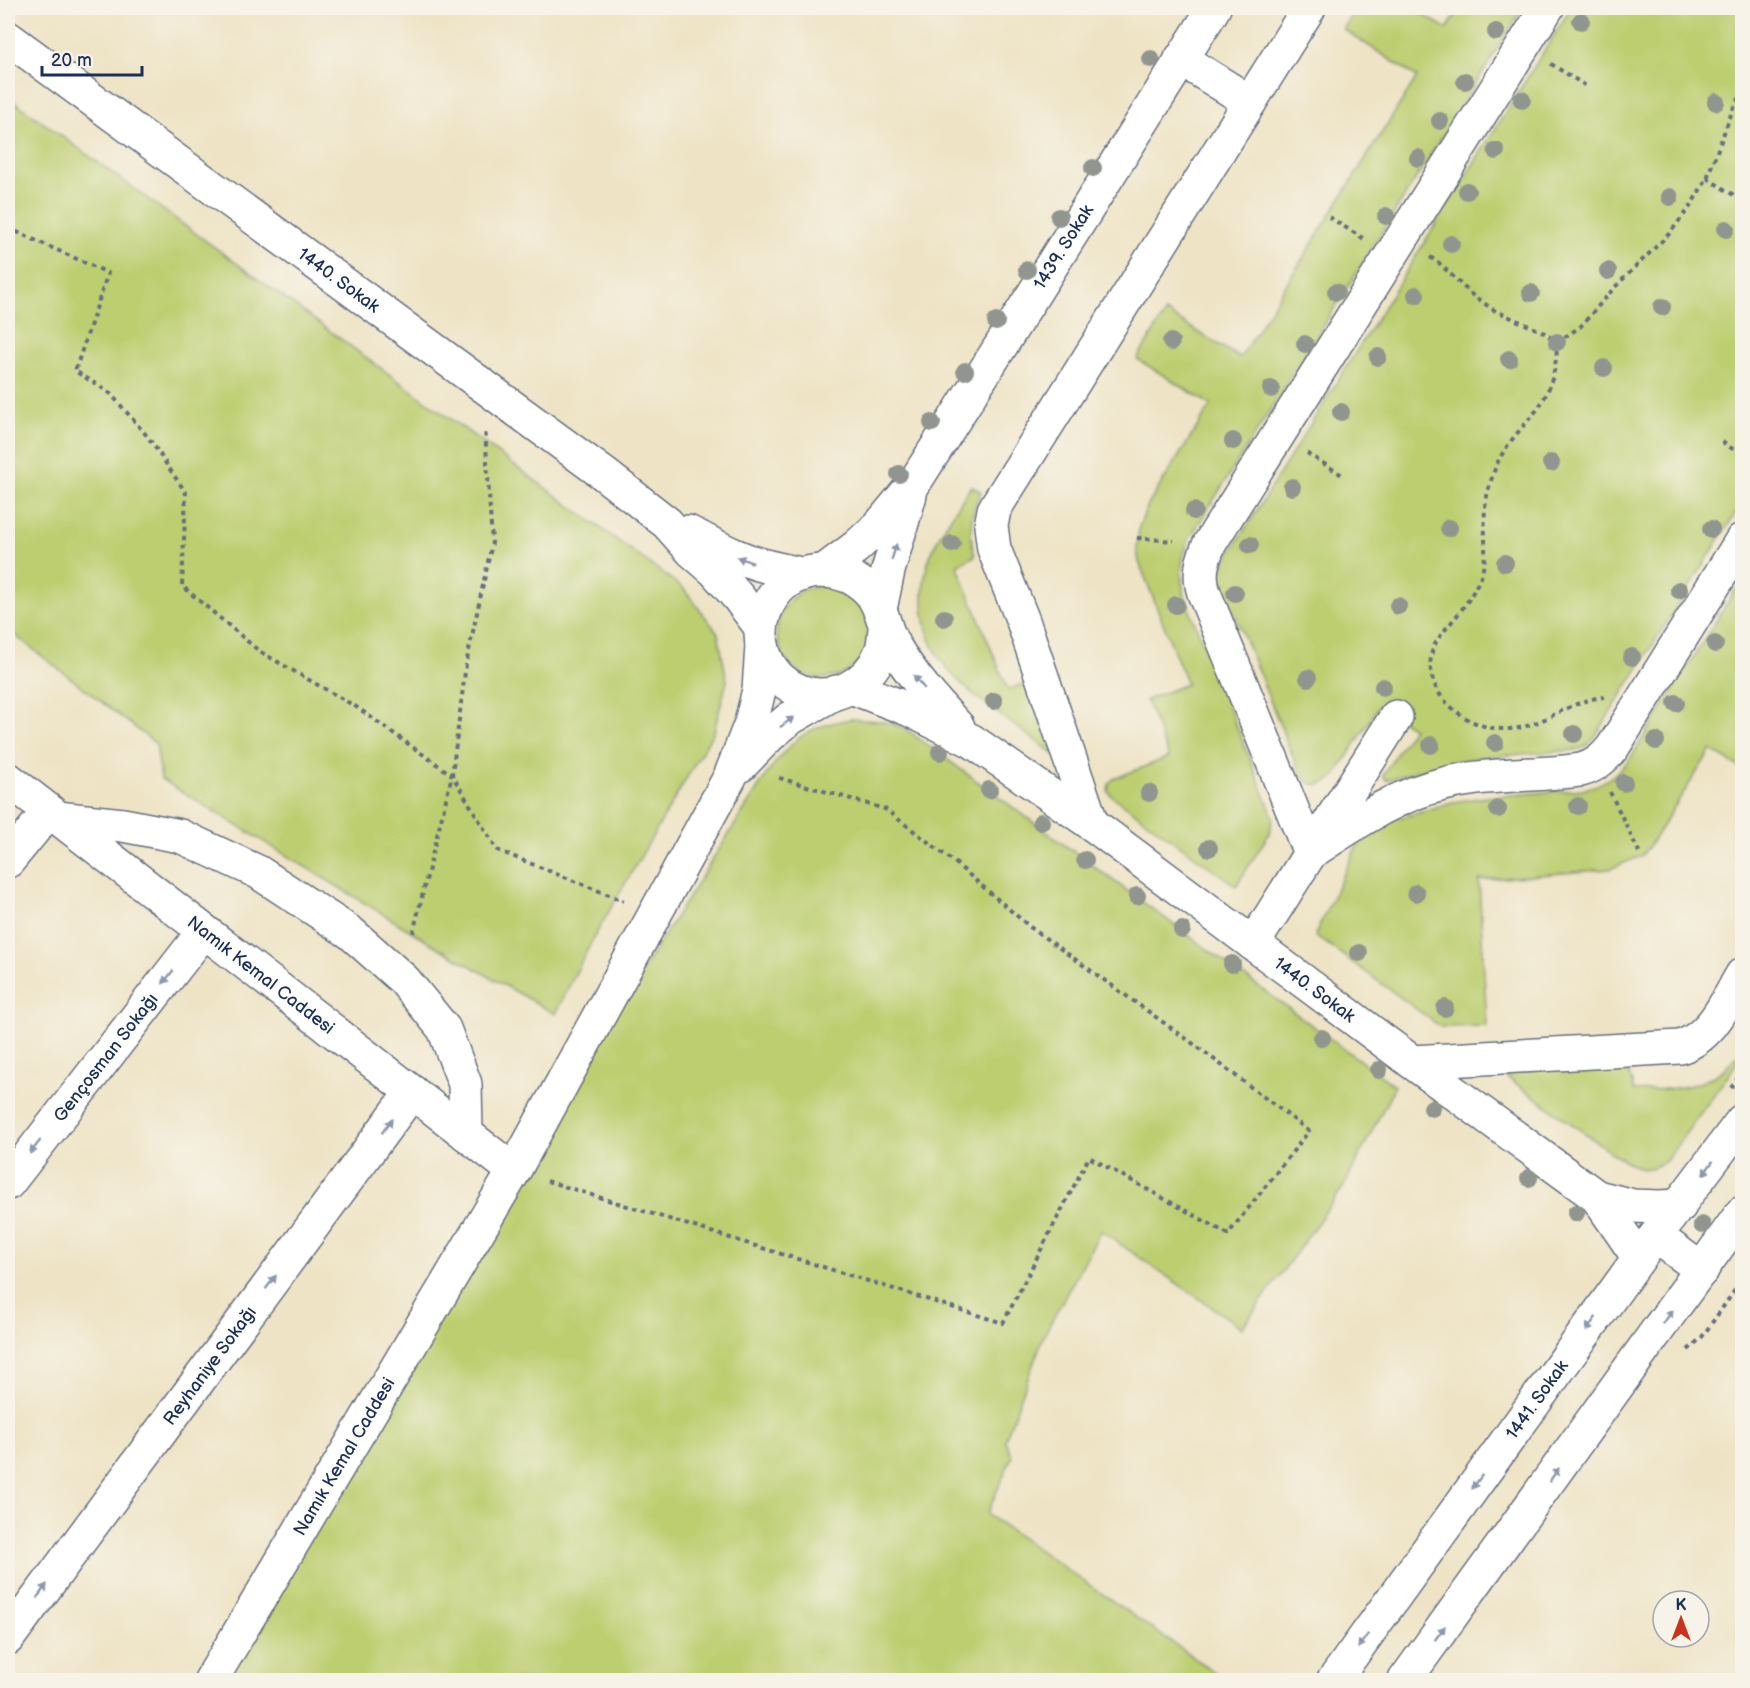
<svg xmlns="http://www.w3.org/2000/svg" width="1750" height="1688" viewBox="0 0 1750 1688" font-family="'Balsamiq Sans',sans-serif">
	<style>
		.green { fill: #bcce70; stroke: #6c7e67; stroke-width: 1.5 }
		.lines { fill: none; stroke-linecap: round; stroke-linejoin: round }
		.minor-casing { stroke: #656e82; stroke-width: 36 }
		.path { stroke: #656e82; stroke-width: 4; stroke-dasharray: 4.5 4.5; stroke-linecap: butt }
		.minor { stroke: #fff; stroke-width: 33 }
		.tree { fill: #90968f }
		.oneway { fill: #8d97ae }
		.labels { text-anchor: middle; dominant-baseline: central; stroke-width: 4.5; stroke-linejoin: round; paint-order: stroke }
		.street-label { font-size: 18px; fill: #1b2f5e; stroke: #f7f3e8 }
	</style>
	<rect width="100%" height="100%" fill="#f7f3e8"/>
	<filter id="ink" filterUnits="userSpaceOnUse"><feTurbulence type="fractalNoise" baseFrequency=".0167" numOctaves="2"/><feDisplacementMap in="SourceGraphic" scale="12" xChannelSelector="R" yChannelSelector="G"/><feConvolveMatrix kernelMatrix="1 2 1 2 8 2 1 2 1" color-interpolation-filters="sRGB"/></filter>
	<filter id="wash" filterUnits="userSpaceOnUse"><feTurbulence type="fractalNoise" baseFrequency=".008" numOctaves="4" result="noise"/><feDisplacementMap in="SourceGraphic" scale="24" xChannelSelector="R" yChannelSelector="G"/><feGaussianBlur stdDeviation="1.35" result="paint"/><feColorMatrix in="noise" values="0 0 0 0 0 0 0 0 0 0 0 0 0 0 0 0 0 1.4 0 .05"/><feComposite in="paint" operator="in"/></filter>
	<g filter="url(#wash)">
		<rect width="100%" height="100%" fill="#eee3c5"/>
		<!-- green -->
		<g class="green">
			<path d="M1357,8H1412L1447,29L1460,8H1523L1191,536C1180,558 1179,577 1186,601L1271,811L1273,818L1269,834L1236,886L1112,796L1108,791L1109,784L1113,779L1169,757L1146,700L1187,684L1139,562L1137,550L1139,527L1148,505L1211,405L1137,359L1166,312L1240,358L1417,77L1343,29Z"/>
			<path d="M1571,8H1742V503L1595,737L1585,747L1576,750L1484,757L1449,762L1386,780L1383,775L1413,728L1379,706L1335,776C1324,787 1311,788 1301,776L1223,585L1221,576L1222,566Z"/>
			<polygon points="8,97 683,588 718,633 727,681 714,731 594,937 555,1014 432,944 161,779 156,744 8,630"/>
			<path d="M971,486L981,492C970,513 968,534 975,556L957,565L1008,690L1027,682L1056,756C1038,742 1019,729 1000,715C960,686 925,657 923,603C923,585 925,566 933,549C943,527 958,507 971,486Z"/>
			<path d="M1742,579V769L1711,750L1650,845L1641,856L1610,869L1479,880L1487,1026L1441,1027L1315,935L1357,846L1367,834L1389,820L1418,813L1452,802L1487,797L1585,789C1605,784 1617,774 1630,759Z"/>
			<circle cx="823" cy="632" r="46"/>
			<path d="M851,719L881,721L904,728L1395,1086L1344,1186L1242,1328L1101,1231L1044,1335L1005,1440L1012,1456L987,1514L1226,1680H225L514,1171L767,774C794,738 805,727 851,719Z"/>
			<path d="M1742,1050V1056L1665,1162L1651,1168L1642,1169L1631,1164L1615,1155L1504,1075L1509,1069L1627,1066L1634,1091C1680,1088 1712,1090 1742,1050Z"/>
		</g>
	</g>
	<g filter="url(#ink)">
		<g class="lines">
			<!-- minor casing -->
			<g class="minor-casing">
				<g id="minor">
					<path d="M1547,8L1210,543C1202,560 1198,574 1204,593L1310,853C1352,826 1394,795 1444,784C1489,773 1536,776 1581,770C1595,766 1604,759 1613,747L1742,540"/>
					<path id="s1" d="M8,38L604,474L667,523L692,551L715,571L738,597L760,626"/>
					<polyline points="1181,59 1250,102"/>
					<path d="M688,532C703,539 718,548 734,555C756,565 778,569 801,574"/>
					<path id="s2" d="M824,571L856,547L879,526L913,485L1214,8"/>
					<polyline points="880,609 888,571 910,495"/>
					<path d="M885,629C884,636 884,645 881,652C869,683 833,704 800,691C761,675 750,630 773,596C785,579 804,571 824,571C841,572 857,578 869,591C883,606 883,627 893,644C911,675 934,701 958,727"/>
					<path id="s3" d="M851,687L910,710L972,741L1092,824L1412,1062L1597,1197L1639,1258"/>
					<polyline points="741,765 769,736 789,719 836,692"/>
					<path id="s4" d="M8,779L514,1171"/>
					<polyline points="57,818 123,825 180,836 258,872 351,933 404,980 444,1029 465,1084 466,1134"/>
					<polyline points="1092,824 1023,621 994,549 991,526 994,510 998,503 1309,8"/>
					<polyline points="8,861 49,811"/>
					<polyline points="1253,944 1396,717"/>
					<path d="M1412,1062L1680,1047C1712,1037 1726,1002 1742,975"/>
					<path id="s5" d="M8,1183L204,931"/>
					<polyline points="1597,1197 1633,1206 1659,1207 1680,1206"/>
					<polyline points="1656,1236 1702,1270"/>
					<path id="s6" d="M8,1638L412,1092"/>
					<path id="s7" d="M211,1680L514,1171L730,777L751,723L759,690L762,646"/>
					<path id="s8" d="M1334,1680L1639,1258L1742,1121"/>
					<polyline points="1405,1680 1742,1213"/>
				</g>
			</g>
			<!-- path -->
			<g class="path">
				<polyline points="1551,64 1586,86"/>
				<polyline points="1707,178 1732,194 1742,199"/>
				<polyline points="1329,217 1364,239"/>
				<polyline points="8,228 108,273 75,371 110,393 148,437 186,493 182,586 259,651 358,708 452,775 497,850 624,901"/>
				<polyline points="1430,257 1438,262 1472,295 1494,310 1543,332 1557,342"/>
				<path d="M1557,342C1557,367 1551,391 1536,411C1522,428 1505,445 1496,466C1491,480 1486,495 1485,510C1483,533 1489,556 1480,578C1475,590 1467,603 1459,613C1442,635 1425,646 1432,677C1435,687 1440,697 1448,704C1463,719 1483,729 1505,729C1540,730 1568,700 1604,697"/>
				<polyline points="1557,342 1580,327 1615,287 1669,234 1690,207 1707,178 1733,109 1742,94"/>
				<polyline points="1722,442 1742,455"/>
				<polyline points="1307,453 1342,475"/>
				<polyline points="1137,538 1174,541"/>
				<polyline points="1610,792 1641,856"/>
				<polyline points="413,933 452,775 466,664 492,543 485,429"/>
				<polyline points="1731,1088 1742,1072"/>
				<polyline points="547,1181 1003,1323 1089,1157 1228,1234 1309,1131 1195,1045 1030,927 953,861 885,809 776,777"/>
				<polyline points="1688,1350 1702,1337 1742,1280"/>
			</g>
			<!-- minor -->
			<use href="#minor" class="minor"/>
		</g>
		<!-- trees -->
		<g class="tree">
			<circle cx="1581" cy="21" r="9"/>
			<circle cx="1496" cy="32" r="9"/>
			<circle cx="1151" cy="59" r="9"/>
			<circle cx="1465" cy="81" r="9"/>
			<circle cx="1522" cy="100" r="9"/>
			<circle cx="1716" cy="102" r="9"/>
			<circle cx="1440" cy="121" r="9"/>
			<circle cx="1496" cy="151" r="9"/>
			<circle cx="1418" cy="158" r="9"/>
			<circle cx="1093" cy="168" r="9"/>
			<circle cx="1467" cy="191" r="9"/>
			<circle cx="1670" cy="197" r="9"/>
			<circle cx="1386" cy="216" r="9"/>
			<circle cx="1059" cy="217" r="9"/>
			<circle cx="1726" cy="229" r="9"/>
			<circle cx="1451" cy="244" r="9"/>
			<circle cx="1027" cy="270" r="9"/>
			<circle cx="1608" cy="271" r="9"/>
			<circle cx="1336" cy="292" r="9"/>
			<circle cx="1531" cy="293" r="9"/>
			<circle cx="1416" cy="295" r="9"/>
			<circle cx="1662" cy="307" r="9"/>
			<circle cx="996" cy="322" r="9"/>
			<circle cx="1171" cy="342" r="9"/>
			<circle cx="1557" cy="342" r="9"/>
			<circle cx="1305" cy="344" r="9"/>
			<circle cx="1378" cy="357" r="9"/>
			<circle cx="1509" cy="359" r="9"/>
			<circle cx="1604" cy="368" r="9"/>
			<circle cx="965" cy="371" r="9"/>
			<circle cx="1271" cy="389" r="9"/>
			<circle cx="1341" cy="412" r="9"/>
			<circle cx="932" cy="423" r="9"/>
			<circle cx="1233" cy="441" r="9"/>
			<circle cx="1551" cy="463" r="9"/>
			<circle cx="899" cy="474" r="9"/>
			<circle cx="1292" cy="487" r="9"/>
			<circle cx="1194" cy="511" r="9"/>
			<circle cx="1449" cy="528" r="9"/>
			<circle cx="1711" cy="529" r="9"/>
			<circle cx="952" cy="544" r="9"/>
			<circle cx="1250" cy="545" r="9"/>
			<circle cx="1505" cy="563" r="9"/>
			<circle cx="1679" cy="590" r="9"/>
			<circle cx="1235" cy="593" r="9"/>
			<circle cx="1176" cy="605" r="9"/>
			<circle cx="1398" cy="606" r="9"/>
			<circle cx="944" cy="618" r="9"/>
			<circle cx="1715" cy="644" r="9"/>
			<circle cx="1632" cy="657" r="9"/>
			<circle cx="1308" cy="678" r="9"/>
			<circle cx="1383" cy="687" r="9"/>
			<circle cx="994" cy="701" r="9"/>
			<circle cx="1676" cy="703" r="9"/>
			<circle cx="1574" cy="734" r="9"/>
			<circle cx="1656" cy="741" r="9"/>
			<circle cx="1495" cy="743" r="9"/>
			<circle cx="1431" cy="745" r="9"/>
			<circle cx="940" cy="752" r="9"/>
			<circle cx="1624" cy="783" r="9"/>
			<circle cx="989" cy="790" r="9"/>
			<circle cx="1149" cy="793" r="9"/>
			<circle cx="1578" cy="806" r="9"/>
			<circle cx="1498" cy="809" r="9"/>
			<circle cx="1041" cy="822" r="9"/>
			<circle cx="1209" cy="848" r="9"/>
			<circle cx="1085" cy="860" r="9"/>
			<circle cx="1416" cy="893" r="9"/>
			<circle cx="1137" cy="896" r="9"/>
			<circle cx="1182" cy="930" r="9"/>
			<circle cx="1359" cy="953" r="9"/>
			<circle cx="1232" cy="964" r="9"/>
			<circle cx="1445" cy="1008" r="9"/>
			<circle cx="1322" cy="1038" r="9"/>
			<circle cx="1379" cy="1070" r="9"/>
			<circle cx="1432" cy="1108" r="9"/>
			<circle cx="1529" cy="1178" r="9"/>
			<circle cx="1576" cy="1213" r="9"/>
			<circle cx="1702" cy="1225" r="9"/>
		</g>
		<!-- one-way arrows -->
		<defs><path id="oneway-solid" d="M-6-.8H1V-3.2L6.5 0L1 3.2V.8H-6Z" transform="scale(1.5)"/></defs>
		<g class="oneway">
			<use href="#oneway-solid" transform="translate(894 552) rotate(-73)"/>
			<use href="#oneway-solid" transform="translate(745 560) rotate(-159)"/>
			<use href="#oneway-solid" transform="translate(919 682) rotate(-129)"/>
			<use href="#oneway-solid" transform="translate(787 722) rotate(-37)"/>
			<use href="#oneway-solid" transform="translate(168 977) rotate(128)"/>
			<use href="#oneway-solid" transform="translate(387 1126) rotate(-53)"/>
			<use href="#oneway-solid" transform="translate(35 1147) rotate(128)"/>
			<use href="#oneway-solid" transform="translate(1708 1168) rotate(126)"/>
			<use href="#oneway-solid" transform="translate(271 1282) rotate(-53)"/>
			<use href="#oneway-solid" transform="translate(1668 1317) rotate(-54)"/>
			<use href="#oneway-solid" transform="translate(1591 1324) rotate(126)"/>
			<use href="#oneway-solid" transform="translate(1554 1475) rotate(-54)"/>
			<use href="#oneway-solid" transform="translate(1477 1482) rotate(126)"/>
			<use href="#oneway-solid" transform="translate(42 1591) rotate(-54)"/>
			<use href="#oneway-solid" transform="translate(1440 1633) rotate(-54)"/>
			<use href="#oneway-solid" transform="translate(1363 1641) rotate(126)"/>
		</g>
	</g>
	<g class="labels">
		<!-- street labels -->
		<g class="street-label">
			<text stroke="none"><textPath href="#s2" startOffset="406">1439. Sokak</textPath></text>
			<text stroke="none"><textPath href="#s1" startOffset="410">1440. Sokak</textPath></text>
			<text stroke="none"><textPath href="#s4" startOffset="320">Namık Kemal Caddesi</textPath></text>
			<text stroke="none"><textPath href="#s3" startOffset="556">1440. Sokak</textPath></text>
			<text stroke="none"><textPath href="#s5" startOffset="159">Gençosman Sokağı</textPath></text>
			<text stroke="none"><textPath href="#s6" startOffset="339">Reyhaniye Sokağı</textPath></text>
			<text stroke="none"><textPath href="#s8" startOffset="346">1441. Sokak</textPath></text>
			<text stroke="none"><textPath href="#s7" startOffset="260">Namık Kemal Caddesi</textPath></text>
		</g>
	</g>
	<!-- margin -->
	<rect width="1750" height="1688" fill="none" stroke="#f7f3e8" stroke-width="30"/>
	<!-- north arrow -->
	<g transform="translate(1681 1619)"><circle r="28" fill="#f7f3e8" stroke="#9fa5b1" stroke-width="1.5"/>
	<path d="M0-4.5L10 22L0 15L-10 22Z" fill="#c8321e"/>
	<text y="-9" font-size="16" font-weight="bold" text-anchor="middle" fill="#1b2f5e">K</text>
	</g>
	<!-- scale -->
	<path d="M42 66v9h100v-9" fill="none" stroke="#1b2f5e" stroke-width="3"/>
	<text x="51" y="66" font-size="18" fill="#1b2f5e" stroke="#f7f3e8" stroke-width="4.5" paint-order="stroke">20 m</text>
</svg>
